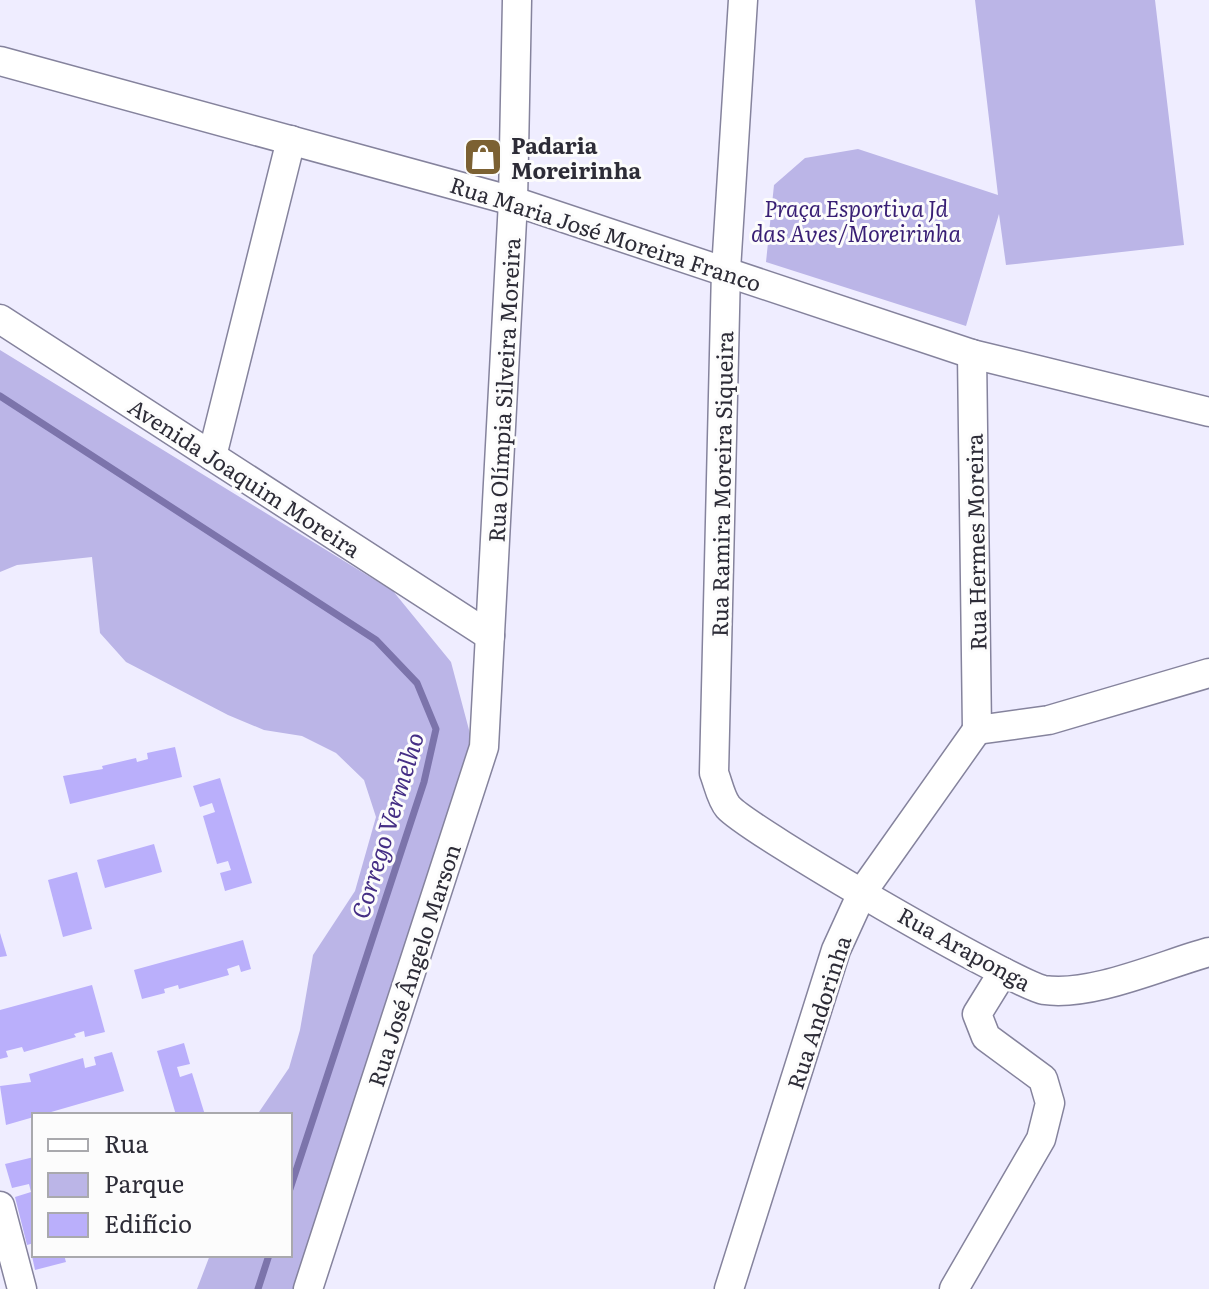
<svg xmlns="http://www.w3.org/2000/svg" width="1209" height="1289" viewBox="0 0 1209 1289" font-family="Literata,serif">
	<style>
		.green { fill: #bbb5e7 }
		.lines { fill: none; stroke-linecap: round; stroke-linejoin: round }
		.stream { stroke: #7c74ab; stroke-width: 7 }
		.building { fill: #baaffb }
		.minor-casing { stroke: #85839d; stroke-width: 31 }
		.minor { stroke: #fff; stroke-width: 28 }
		.labels { text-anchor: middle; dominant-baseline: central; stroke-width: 6; stroke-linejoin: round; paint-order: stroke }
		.poi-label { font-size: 22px; font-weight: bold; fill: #2d2c37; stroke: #fcfcfc; text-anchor: start }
		.park-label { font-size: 22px; font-style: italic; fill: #381e74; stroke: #fcfcfc }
		.street-label { font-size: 22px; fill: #2d2c37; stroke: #fcfcfc }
		.water-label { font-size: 24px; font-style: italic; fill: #452e85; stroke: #fcfcfc }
	</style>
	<rect width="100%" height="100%" fill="#efedff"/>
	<!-- green -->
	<g class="green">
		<polygon points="975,0 1155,0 1184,245 1006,265 999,214 966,326 766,262 774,185 805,158 858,149 998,195"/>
		<polygon points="0,350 393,591 451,662 477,760 315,1289 197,1289 210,1255 290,1255 290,1115 257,1115 289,1068 300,1030 313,955 355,891 376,817 364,780 336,753 302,736 264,730 228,715 126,662 100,633 92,557 17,565 0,572"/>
	</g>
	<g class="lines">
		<!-- stream -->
		<g class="stream">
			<polyline points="0,396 376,640 417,683 436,729 424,782 290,1189"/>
			<polyline points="258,1289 269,1255"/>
		</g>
	</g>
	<!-- building -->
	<g class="building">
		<polygon points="175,747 182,777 70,804 63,776 103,769 102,766 136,758 137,762 148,759 147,753"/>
		<polygon points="220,778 252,883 225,891 220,873 231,870 228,861 217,864 203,816 215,812 212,803 200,807 193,786"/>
		<polygon points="154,844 162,872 105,888 97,860"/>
		<polygon points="77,872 92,929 63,937 48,880"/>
		<polygon points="0,933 7,956 0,957"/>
		<polygon points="243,940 251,969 241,972 239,965 227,969 229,975 179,989 178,985 164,989 165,993 142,999 134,970"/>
		<polygon points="92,985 105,1032 85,1037 84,1031 74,1034 76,1037 24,1052 22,1047 6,1051 8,1057 0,1059 0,1010"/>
		<polygon points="184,1043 190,1064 177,1067 180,1077 192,1073 205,1115 176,1115 157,1051"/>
		<polygon points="112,1052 124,1091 6,1125 0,1086 31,1082 29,1074 83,1058 85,1068 96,1065 94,1057"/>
		<polygon points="34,1157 34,1243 27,1245 15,1197 31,1192 29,1184 12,1188 5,1164"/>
		<polygon points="64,1255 66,1262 35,1270 32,1256"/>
	</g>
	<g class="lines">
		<!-- minor casing -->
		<g class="minor-casing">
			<g id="minor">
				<path d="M743,0L726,270L714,773C718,783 721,799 728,807C749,831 1015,985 1044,990C1092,997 1162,965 1209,952"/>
				<polyline points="0,61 513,201 972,354 1209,412"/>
				<polyline points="0,319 490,636"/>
				<polyline points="972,354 977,730"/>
				<polyline points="212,456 291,140"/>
				<polyline points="977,730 1049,720 1209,673"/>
				<polyline points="0,1206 22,1289"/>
				<polyline points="308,1289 484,747 513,201 517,0"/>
				<polyline points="729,1289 836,950 863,891 977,730"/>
				<polyline points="954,1289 1041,1139 1050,1103 1043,1079 986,1037 977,1014 1003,972"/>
			</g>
		</g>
		<!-- minor -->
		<use href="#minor" class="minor"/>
	</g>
	<!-- icons -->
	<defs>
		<g id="shop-square" transform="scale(2)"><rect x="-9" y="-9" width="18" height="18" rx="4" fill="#7c6133" stroke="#fcfcfc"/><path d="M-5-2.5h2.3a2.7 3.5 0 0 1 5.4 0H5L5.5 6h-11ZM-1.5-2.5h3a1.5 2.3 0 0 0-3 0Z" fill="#fff"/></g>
	</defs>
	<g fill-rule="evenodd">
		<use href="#shop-square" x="483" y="157"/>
	</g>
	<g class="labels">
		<!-- poi labels -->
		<g class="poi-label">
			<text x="511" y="144">Padaria<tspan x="511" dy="25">Moreirinha</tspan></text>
		</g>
		<!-- park labels -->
		<g class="park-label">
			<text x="856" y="207">Praça Esportiva Jd<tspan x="856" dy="25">das Aves/Moreirinha</tspan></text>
		</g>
		<!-- street labels -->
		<g class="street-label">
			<text transform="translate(606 233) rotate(18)">Rua Maria José Moreira Franco</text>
			<text transform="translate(503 390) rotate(-87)">Rua Olímpia Silveira Moreira</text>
			<text transform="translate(245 477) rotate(33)">Avenida Joaquim Moreira</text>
			<text transform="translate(721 484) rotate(-89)">Rua Ramira Moreira Siqueira</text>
			<text transform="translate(975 542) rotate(-91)">Rua Hermes Moreira</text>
			<text transform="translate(965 948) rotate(29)">Rua Araponga</text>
			<text transform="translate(413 965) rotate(-72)">Rua José Ângelo Marson</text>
			<text transform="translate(818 1012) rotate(-72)">Rua Andorinha</text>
		</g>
		<!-- water labels -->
		<g class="water-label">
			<text transform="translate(386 825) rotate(-73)">Corrego Vermelho</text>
		</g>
	</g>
	<!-- legend -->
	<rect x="32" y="1113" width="260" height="144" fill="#fcfcfc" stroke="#a9a9ad" stroke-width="2"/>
	<rect x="48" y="1139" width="40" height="12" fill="#ffffff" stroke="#a9a9ad" stroke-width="2"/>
	<text x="104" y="1153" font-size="24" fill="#2d2c37">Rua</text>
	<rect x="48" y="1173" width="40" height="24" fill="#bbb5e7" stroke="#a9a9ad" stroke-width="2"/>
	<text x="104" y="1193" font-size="24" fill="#2d2c37">Parque</text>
	<rect x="48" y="1213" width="40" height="24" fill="#baaffb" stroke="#a9a9ad" stroke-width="2"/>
	<text x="104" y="1233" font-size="24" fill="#2d2c37">Edifício</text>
</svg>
